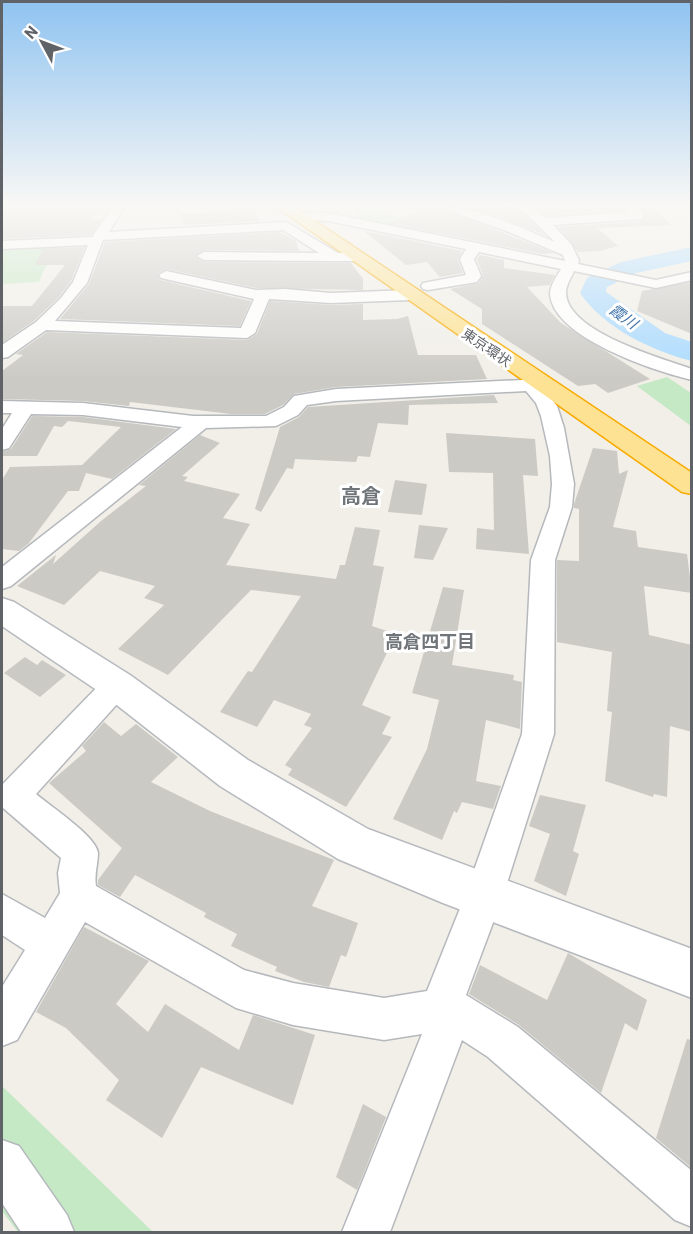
<svg xmlns="http://www.w3.org/2000/svg" width="693" height="1234" viewBox="0 0 693 1234" font-family="Barlow,'Noto Sans JP',sans-serif">
	<style>
		.green { fill: #c5e8c5 }
		.lines { fill: none; stroke-linecap: round; stroke-linejoin: round }
		.river { fill: #aadaff; fill-rule: evenodd }
		.building { fill: #cccac5 }
		.street-casing { stroke: #b5b8bc; stroke-width: 3 }
		.secondary-casing { stroke: #b6babf; stroke-width: 3 }
		.highway-casing { stroke: #f9ab00; stroke-width: 3 }
		.street { fill: #fff; fill-rule: evenodd }
		.secondary { fill: #fff; fill-rule: evenodd }
		.highway { fill: #fde293; fill-rule: evenodd }
		.labels { text-anchor: middle; dominant-baseline: central; stroke-width: 6; stroke-linejoin: round; paint-order: stroke }
		.far-street-label { font-size: 14px; fill: #5f6368; stroke: #fff }
		.far-water-label { font-size: 15px; font-style: italic; fill: #4174aa; stroke: #fff }
		.neighbourhood-label { font-size: 18px; font-weight: bold; fill: #70757a; stroke: #fff }
		.quarter-label { font-size: 20px; font-weight: bold; fill: #70757a; stroke: #fff }
	</style>
	<rect width="100%" height="100%" fill="#f1efe8"/>
	<!-- green -->
	<g class="green">
		<polygon points="354,207 371,207 417,224 403,231 357,220"/>
		<polygon points="55,245 39,282 2,284 2,247"/>
		<polygon points="667,377 691,393 691,426 637,386"/>
		<polygon points="2,1086 153,1232 18,1232 2,1211"/>
	</g>
	<g class="lines">
		<!-- river -->
		<path class="river" d="M692,247V261L636,273L607,287L606,292L665,333L692,342V361C652,351 604,328 580,293L587,278L621,262Z"/>
	</g>
	<!-- building -->
	<g class="building">
		<polygon points="429,207 438,207 554,253 542,254 387,223"/>
		<polygon points="465,207 517,207 545,235 500,217"/>
		<polygon points="537,207 600,207 621,210 546,216"/>
		<polygon points="650,207 672,225 597,228 618,246 600,251 578,252 558,227 640,221 645,218 645,212 641,208"/>
		<polygon points="2,208 100,208 90,220 101,220 91,235 2,239"/>
		<polygon points="254,209 260,221 185,225 180,214"/>
		<polygon points="364,231 462,251 458,260 463,273 440,277 427,262 406,265"/>
		<polygon points="279,232 296,241 299,251 204,250 195,257 204,262 351,263 363,279 363,290 256,288 166,269 157,274 160,280 251,301 240,326 60,319 89,284 105,242"/>
		<polygon points="85,247 71,281 59,297 35,320 2,343 2,306 32,306 65,265 35,265 43,249"/>
		<polygon points="480,255 504,260 504,268 555,275 550,285 527,287 561,323 650,379 608,393 595,384 578,386 482,324 482,309 450,289 479,283 483,275 477,259"/>
		<polygon points="692,282 692,334 637,311 642,291"/>
		<polygon points="270,301 331,305 363,304 363,320 397,319 408,316 418,355 476,355 487,379 336,387 294,394 283,405 265,414 231,414 130,402 129,406 83,401 2,399 2,371 23,355 16,354 47,332 247,340 257,334"/>
		<polygon points="494,395 498,403 409,405 408,425 378,423 370,457 358,456 356,462 295,459 293,469 287,468 261,512 255,509 280,427 299,417 308,407"/>
		<polygon points="32,416 83,417 176,429 112,479 86,473 79,491 68,491 29,543 19,551 2,549 2,480 10,467 82,465 121,427 68,421 62,427 54,426 37,456 2,456 2,452 11,449"/>
		<polygon points="446,433 535,439 538,476 523,475 529,554 476,549 477,528 494,530 493,473 449,472"/>
		<polygon points="200,435 220,443 182,476 188,477 184,481 240,494 223,518 250,524 226,565 336,579 340,565 345,565 355,527 380,530 373,565 384,567 372,626 396,634 362,705 391,717 382,734 392,737 346,807 288,775 292,769 285,765 312,728 304,725 311,714 274,700 257,727 220,712 248,671 252,672 301,596 251,590 168,675 118,649 164,605 144,598 155,586 100,571 64,605 17,586 56,555 53,564 101,521 146,486 139,485"/>
		<polygon points="593,448 617,451 619,474 628,470 613,527 636,531 638,547 687,554 692,593 644,586 649,635 692,645 692,732 670,726 667,797 654,794 653,797 605,781 612,712 607,711 612,652 557,642 557,560 579,561 579,509 574,508 574,504"/>
		<polygon points="395,480 427,484 422,515 388,512"/>
		<polygon points="419,525 448,528 433,560 414,558"/>
		<polygon points="443,587 464,590 452,665 514,675 513,680 522,682 520,729 486,720 476,781 501,786 493,809 462,802 457,813 454,811 442,840 393,819 427,749 439,700 412,693"/>
		<polygon points="25,657 37,665 42,660 66,675 40,697 4,673"/>
		<polygon points="104,722 121,736 136,724 178,757 151,782 210,811 334,860 312,906 358,923 346,957 341,955 329,987 304,982 275,971 277,967 231,946 237,934 204,917 206,913 135,875 120,897 98,885 98,880 122,848 49,783 86,751 82,746"/>
		<polygon points="540,795 586,805 573,851 579,854 566,896 534,881 550,834 529,826"/>
		<polygon points="84,927 149,961 116,1004 148,1032 165,1004 239,1050 253,1015 315,1035 293,1105 201,1067 162,1138 106,1100 119,1080 66,1028 36,1012"/>
		<polygon points="568,953 647,1000 637,1031 625,1023 601,1093 519,1025 469,994 480,965 547,1000"/>
		<polygon points="687,1039 692,1040 692,1168 656,1138"/>
		<polygon points="363,1104 386,1117 357,1190 336,1177"/>
	</g>
	<g class="lines">
		<!-- street casing -->
		<g class="street-casing">
			<g id="street">
				<polygon points="112,207 124,207 109,232 286,222 338,253 353,253 360,257 353,261 335,261 204,260 197,256 204,252 319,253 283,230 103,240 87,283 55,321 241,328 254,299 161,278 159,275 166,271 256,290 285,289 331,293 410,290 418,295 410,300 331,303 269,299 255,333 247,338 46,330 8,357 2,358 2,345 36,322 61,298 73,282 88,245 2,249 2,241 92,237"/>
				<path d="M440,207C480,207 519,227 555,242L519,207H533L545,218L627,212L621,207H636L643,212V218L639,219L553,225L571,244L579,260L578,264L656,280L692,272V280L656,288L574,271C571,278 566,285 566,293C567,332 661,358 692,369V380C655,371 553,338 550,294C550,285 557,276 561,269L479,252L474,259L481,276L477,282L428,290L423,289L421,286L423,283L466,275L460,259L466,249L328,221L307,220L301,216L307,212L328,213L565,261L563,255L509,232Z"/>
				<path d="M543,379L552,385L545,390L557,406L564,428L574,484L572,507L555,560L554,734L503,896L466,995L518,1027L692,1171V1227L675,1220L488,1057L462,1040L390,1232H342L422,1034L384,1040L293,1025L236,1008L85,922L17,1040L2,1046V987L25,950L2,935V894L45,918L60,893L58,873L61,858L2,807V785L107,677L117,673L127,677L132,685L127,693L36,794C50,806 96,836 98,853C98,864 94,874 96,886L244,970L293,983L384,998L427,991L465,896L522,734L531,560L550,507L552,484L550,456L541,416L536,403L526,391L336,401L307,405L298,415L276,426L206,428L11,586L2,589V567L182,427L83,415L31,414L9,448L2,450V429L12,413H2V401L83,403L193,416H266L284,407L294,396L336,389Z"/>
				<polygon points="2,1140 19,1146 67,1215 74,1232 21,1232 2,1203"/>
			</g>
		</g>
		<!-- secondary casing -->
		<g class="secondary-casing">
			<polygon id="secondary" points="2,598 14,602 130,675 248,760 368,829 692,949 692,998 443,903 338,859 220,786 104,695 2,626"/>
		</g>
		<!-- highway casing -->
		<g class="highway-casing">
			<polygon id="highway" points="277,207 294,207 692,473 692,494 682,492"/>
		</g>
		<!-- street -->
		<use href="#street" class="street"/>
		<!-- secondary -->
		<use href="#secondary" class="secondary"/>
		<!-- highway -->
		<use href="#highway" class="highway"/>
	</g>
	<!-- sky -->
	<linearGradient id="sky" x2="0" y2="1"><stop stop-color="#8fc3f1"/><stop offset="0.54" stop-color="#f9f8f5"/><stop offset="1" stop-color="#f9f8f5" stop-opacity="0"/></linearGradient>
	<rect width="693" height="380" fill="url(#sky)"/>
	<g class="labels">
		<!-- far-street labels -->
		<g class="far-street-label">
			<text transform="translate(487 347) rotate(34)">東京環状</text>
		</g>
		<!-- far-water labels -->
		<g class="far-water-label">
			<text transform="translate(624 316) rotate(36)">霞川</text>
		</g>
		<!-- neighbourhood labels -->
		<g class="neighbourhood-label">
			<text x="430" y="641">高倉四丁目</text>
		</g>
		<!-- quarter labels -->
		<g class="quarter-label">
			<text x="361" y="495">高倉</text>
		</g>
	</g>
	<!-- border -->
	<rect width="693" height="1234" fill="none" stroke="#5f6368" stroke-width="6"/>
	<!-- north arrow -->
	<g transform="translate(42 42) rotate(311)" stroke="#ffffff" stroke-width="4.5" paint-order="stroke">
	<path d="M0-4.5L10 22L0 15L-10 22Z" fill="#5f6368"/>
	<text y="-9" font-size="16" font-weight="bold" text-anchor="middle" fill="#5f6368">N</text>
	</g>
</svg>
